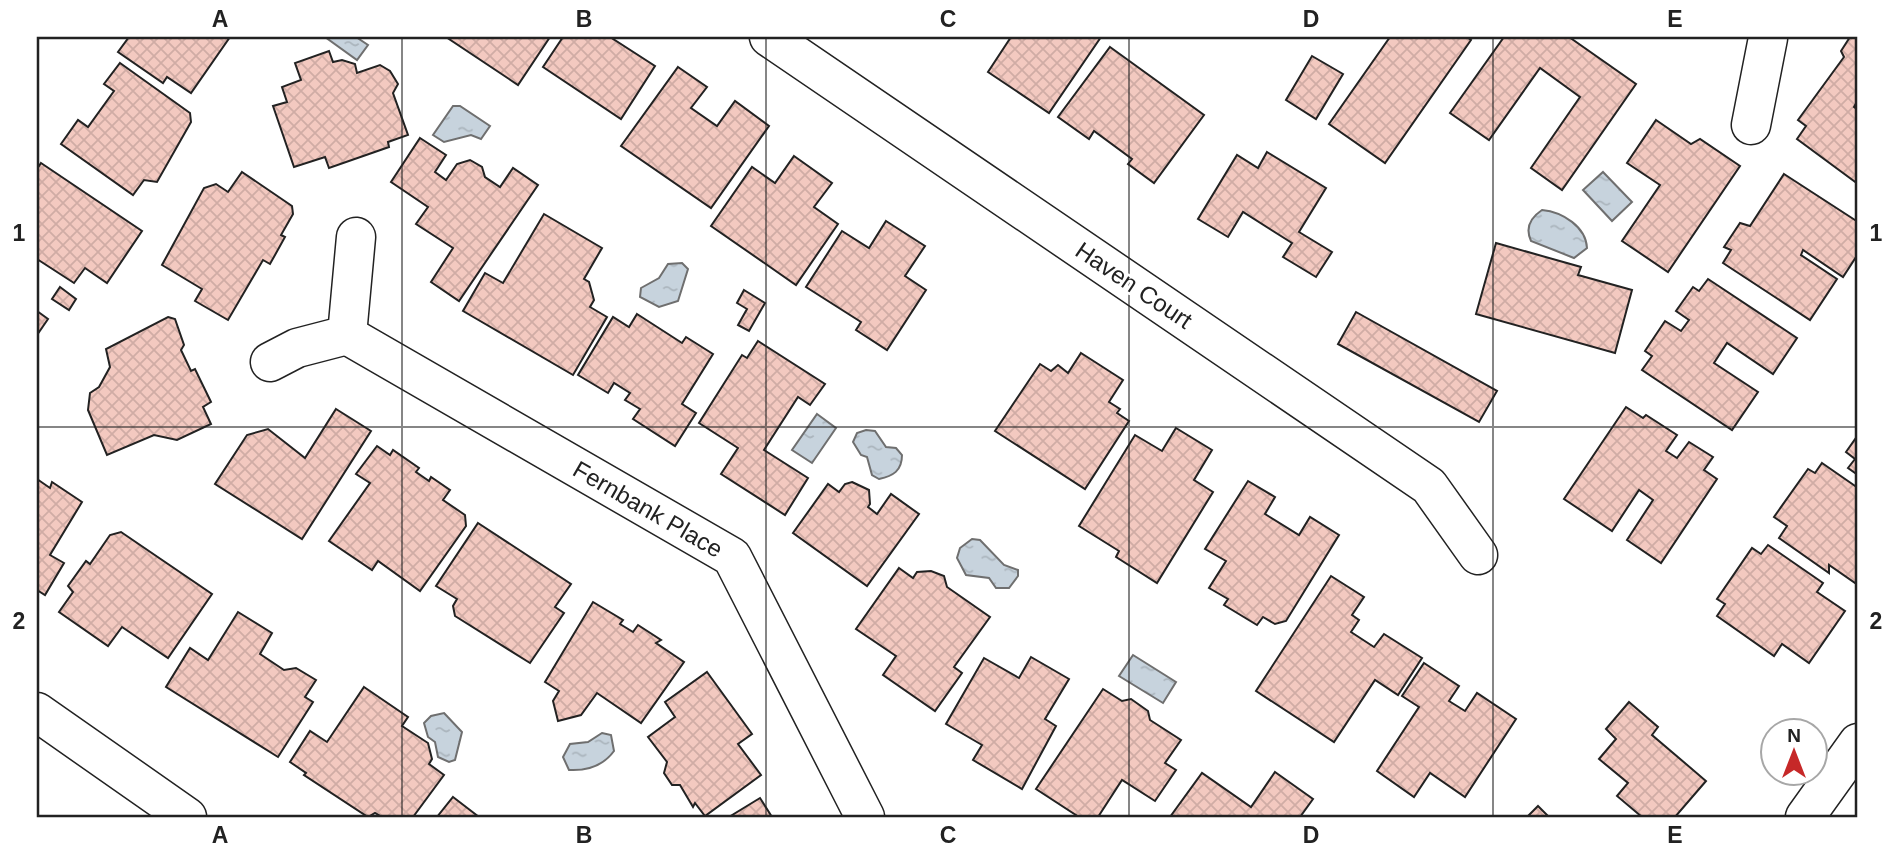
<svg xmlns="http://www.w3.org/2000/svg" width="1895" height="854" viewBox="0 0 1895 854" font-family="Helvetica,sans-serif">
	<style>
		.water { fill: url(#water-ripples); stroke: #6f6f6f; stroke-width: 2 }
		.building { fill: url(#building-cross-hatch); stroke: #222; stroke-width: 2 }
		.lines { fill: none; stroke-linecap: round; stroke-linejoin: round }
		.minor-casing { stroke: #222; stroke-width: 41 }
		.major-casing { stroke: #222; stroke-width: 41 }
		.minor { stroke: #fff; stroke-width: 38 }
		.major { stroke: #fff; stroke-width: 38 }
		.grid { fill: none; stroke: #222; stroke-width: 2; stroke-opacity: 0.55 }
		.labels { text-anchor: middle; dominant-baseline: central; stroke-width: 5; stroke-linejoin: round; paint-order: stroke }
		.street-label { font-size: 24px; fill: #222; stroke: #fff }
		.neatline { fill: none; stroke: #222; stroke-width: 2.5 }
		.grid-label { font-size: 23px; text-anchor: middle; font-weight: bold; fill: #222 }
	</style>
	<defs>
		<pattern id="water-ripples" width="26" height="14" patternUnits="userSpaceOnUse" patternTransform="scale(1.75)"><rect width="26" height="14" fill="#c7d3dd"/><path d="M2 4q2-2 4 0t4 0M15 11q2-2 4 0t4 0" fill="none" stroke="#abb5bd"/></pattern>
		<pattern id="building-cross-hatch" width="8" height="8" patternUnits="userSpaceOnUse" patternTransform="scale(1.75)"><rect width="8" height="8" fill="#f3c9c0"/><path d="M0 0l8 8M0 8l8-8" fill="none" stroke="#d0aca5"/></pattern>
	</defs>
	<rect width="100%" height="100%" fill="#fff"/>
	<!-- water -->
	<g class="water">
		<polygon points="325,37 356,37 368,45 357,60"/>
		<polygon points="453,106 460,106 490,126 481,139 471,135 444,142 433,135"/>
		<polygon points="1603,172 1632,202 1612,221 1583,190"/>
		<path d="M1542,210C1563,212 1586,227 1587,248L1574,258L1531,241C1525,228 1530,218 1542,210Z"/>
		<polygon points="682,263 688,269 678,301 659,307 640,297 641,288 659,278 668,264"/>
		<polygon points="817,414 836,428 812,463 792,450"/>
		<path d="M866,430L875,431L886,447L896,448L902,455C902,471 893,476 879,479L872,475L867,457L861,455L853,442L857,433Z"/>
		<polygon points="972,539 980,540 1004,565 1018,570 1018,576 1009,588 996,588 989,578 966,575 957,558 960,548"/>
		<polygon points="1133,655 1176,682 1163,703 1119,676"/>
		<polygon points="444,713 462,732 455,760 449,762 438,757 435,742 428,737 424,723 431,716"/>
		<path d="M602,733L611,735L614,751C603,766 587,771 569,770L563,757L570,744L588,742Z"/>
	</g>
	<!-- building -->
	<g class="building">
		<polygon points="129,37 230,37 191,93 167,77 163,83 118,52"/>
		<polygon points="446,37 550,37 518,85"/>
		<polygon points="563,37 610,37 655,66 621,119 543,67"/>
		<polygon points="1011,37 1101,37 1049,113 988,72"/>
		<polygon points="1390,37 1467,37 1471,40 1385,163 1329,124"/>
		<polygon points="1504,37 1569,37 1636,84 1562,190 1531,168 1580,97 1540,68 1489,140 1450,113"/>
		<polygon points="1850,37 1858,37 1858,100 1854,107 1858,110 1858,184 1797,139 1806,126 1798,120 1844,57 1841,51"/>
		<polygon points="1110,47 1204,115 1154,183 1128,164 1132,159 1094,131 1089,139 1058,117"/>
		<polygon points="329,51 333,62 342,60 355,64 357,73 380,65 390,71 398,84 393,93 408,135 388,142 389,147 329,168 325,157 294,167 273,106 287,102 282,87 301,80 295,63"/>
		<polygon points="1312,56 1343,74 1316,119 1286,100"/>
		<polygon points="120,63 190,113 191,122 157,182 144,180 133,195 61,144 78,120 88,127 114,91 104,84"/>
		<polygon points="678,67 707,87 691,108 717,126 735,101 769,126 711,208 621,146"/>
		<polygon points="1656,120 1691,144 1700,139 1740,166 1668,272 1622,241 1660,185 1627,163"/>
		<polygon points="420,138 446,155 435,172 446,180 457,164 470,160 482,167 485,177 500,187 513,168 538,185 459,301 431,282 453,248 416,224 428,207 391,182"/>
		<polygon points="1267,152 1326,188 1299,232 1332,252 1316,277 1283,257 1292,243 1243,212 1228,237 1198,219 1237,155 1258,168"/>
		<polygon points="794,156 832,183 814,207 838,224 796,285 711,226 752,167 775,183"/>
		<polygon points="41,163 142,231 107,283 85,268 74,283 37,259 37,169"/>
		<polygon points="242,172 292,206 293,214 281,235 285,237 270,264 263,260 228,320 195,301 202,289 162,265 204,188 216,184 228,192"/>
		<polygon points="1784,174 1858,222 1858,254 1843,277 1803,250 1801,255 1837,279 1810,320 1723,263 1731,250 1724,247 1740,223 1750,226"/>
		<polygon points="544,214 602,248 584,279 589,282 594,300 590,307 607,317 573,375 463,311 485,273 503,283"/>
		<polygon points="886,221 925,246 905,276 926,290 887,350 856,330 861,322 806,287 842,231 869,248"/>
		<polygon points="1496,243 1581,267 1578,275 1632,290 1615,353 1476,314"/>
		<polygon points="1708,279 1797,338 1773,374 1727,343 1714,363 1758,392 1732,430 1642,370 1652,356 1645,351 1665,321 1681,331 1689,320 1676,311 1693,287 1699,291"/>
		<polygon points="60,287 76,299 69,310 52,299"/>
		<polygon points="744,290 765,303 749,331 738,325 747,309 737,303"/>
		<polygon points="37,311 48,319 37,335"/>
		<polygon points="1356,312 1497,391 1479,422 1338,344"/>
		<polygon points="637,314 682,343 686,337 713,354 682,404 696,413 675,446 633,419 640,409 625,400 630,393 614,383 608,393 578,375 613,317 629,327"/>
		<polygon points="168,317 175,319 184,345 181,350 191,371 195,369 211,402 203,407 211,424 177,440 154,435 107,455 88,410 90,393 99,387 110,367 106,349"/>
		<polygon points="758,341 825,384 810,405 798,397 764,450 808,478 785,515 721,474 738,448 699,423 742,355 747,358"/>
		<polygon points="1081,353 1123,380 1109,402 1120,409 1117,413 1129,421 1085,489 995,431 1040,364 1051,371 1058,365 1068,373"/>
		<polygon points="1626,407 1643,418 1646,415 1677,435 1666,451 1677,458 1689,442 1713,457 1704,470 1717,479 1661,563 1627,540 1653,500 1639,490 1612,531 1564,499"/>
		<polygon points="336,409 371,431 302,539 215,484 247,435 268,429 305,458"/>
		<polygon points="1176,428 1212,450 1194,480 1213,492 1157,583 1116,557 1119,551 1079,526 1135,435 1162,451"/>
		<polygon points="1858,435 1858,475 1848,468 1855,459 1846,452"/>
		<polygon points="377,446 390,455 393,450 419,468 416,472 429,481 431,477 450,490 443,500 465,515 466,526 420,591 378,561 372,570 329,541 370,483 356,474"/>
		<polygon points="1822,463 1858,488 1858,585 1829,565 1829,573 1779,538 1787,526 1774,517 1808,469 1815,473"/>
		<polygon points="37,479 50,488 52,482 82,502 50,555 64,563 45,595 37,590"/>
		<polygon points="1248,481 1275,497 1265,514 1299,535 1310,517 1339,535 1286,621 1275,624 1263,617 1257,625 1224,605 1228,599 1209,588 1226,561 1205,549"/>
		<polygon points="852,482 869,490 870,504 868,507 877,514 891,494 919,514 867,586 793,533 828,484 839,492 845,484"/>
		<polygon points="478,523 571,584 555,607 564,613 530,663 455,616 453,606 457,599 436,586"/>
		<polygon points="121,532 212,594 168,658 122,627 108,646 59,612 73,592 68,586 86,561 90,564 110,535"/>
		<polygon points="1768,545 1823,583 1817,592 1845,611 1809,663 1782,644 1774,656 1717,616 1725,604 1717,599 1752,548 1761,554"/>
		<polygon points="899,568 913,578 917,572 931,571 944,576 947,587 990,617 954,667 962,673 935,711 883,675 896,656 856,629"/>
		<polygon points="1331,576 1364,597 1352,615 1359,620 1351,632 1374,647 1384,634 1422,658 1398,695 1375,680 1334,742 1256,691"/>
		<polygon points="593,602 623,620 620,624 633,632 638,625 661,640 656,643 684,662 641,723 597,693 581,715 558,721 553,701 559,691 545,682"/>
		<polygon points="238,612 272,633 260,654 284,670 296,668 316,680 305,697 313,702 278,757 166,687 190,648 208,660"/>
		<polygon points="1031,657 1069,679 1045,719 1056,726 1022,789 973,760 982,745 946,724 984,658 1019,678"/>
		<polygon points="1424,663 1459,686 1449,701 1465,711 1477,693 1516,719 1465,797 1430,773 1414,797 1377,771 1419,707 1402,696"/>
		<polygon points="707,672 752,734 738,744 761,775 705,816 695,803 693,807 680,785 672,785 664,773 667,762 648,737 675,717 665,702"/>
		<polygon points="364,687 408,717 402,726 428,743 432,759 429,764 444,775 413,817 382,817 375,813 368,817 304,775 306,773 290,762 310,731 327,742"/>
		<polygon points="1103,689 1122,701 1131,699 1148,711 1150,720 1181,740 1165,763 1176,770 1155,801 1122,780 1098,817 1079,817 1036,789"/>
		<polygon points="1629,702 1658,727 1652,735 1706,781 1675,817 1642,817 1617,796 1628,783 1599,759 1616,739 1606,729"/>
		<polygon points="1275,772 1313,799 1300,817 1170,817 1202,773 1251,807"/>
		<polygon points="453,797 479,817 437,817"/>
		<polygon points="760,798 772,817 729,817"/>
		<polygon points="1538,806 1549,817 1527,817"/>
	</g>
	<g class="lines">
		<!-- minor casing -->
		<g class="minor-casing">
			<g id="minor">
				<polyline points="769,37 1429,486 1478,555"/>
				<polyline points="1751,125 1768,38"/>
				<polyline points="347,335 732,557 865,817"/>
				<polyline points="270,362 297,348 347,335 356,237"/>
				<polyline points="37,712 187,817"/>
			</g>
		</g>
		<!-- major casing -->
		<g class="major-casing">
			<polyline id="major" points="1805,817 1858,743"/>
		</g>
		<!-- minor -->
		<use href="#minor" class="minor"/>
		<!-- major -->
		<use href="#major" class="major"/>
	</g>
	<!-- grid -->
	<path class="grid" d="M402,37V817M766,37V817M1129,37V817M1493,37V817M37,427H1858"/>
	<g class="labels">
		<!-- street labels -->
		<g class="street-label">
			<text transform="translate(1134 285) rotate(34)">Haven Court</text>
			<text transform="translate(648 509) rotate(30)">Fernbank Place</text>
		</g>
	</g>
	<!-- border -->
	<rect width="1895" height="854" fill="none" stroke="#ffffff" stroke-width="77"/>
	<!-- north arrow -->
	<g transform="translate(1794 752)"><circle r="33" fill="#ffffff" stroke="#a7a7a7" stroke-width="2"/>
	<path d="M0-5L12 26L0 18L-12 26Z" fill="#c62828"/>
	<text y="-10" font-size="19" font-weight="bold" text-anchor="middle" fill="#222222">N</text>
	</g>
	<rect x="38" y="38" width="1818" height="778" class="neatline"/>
	<g class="grid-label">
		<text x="220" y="27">A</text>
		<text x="584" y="27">B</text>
		<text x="948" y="27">C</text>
		<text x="1311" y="27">D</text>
		<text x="1675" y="27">E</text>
		<text x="19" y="241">1</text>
		<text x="1876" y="241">1</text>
		<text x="19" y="629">2</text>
		<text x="1876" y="629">2</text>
		<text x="220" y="843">A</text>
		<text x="584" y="843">B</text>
		<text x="948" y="843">C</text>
		<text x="1311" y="843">D</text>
		<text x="1675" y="843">E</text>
	</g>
</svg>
